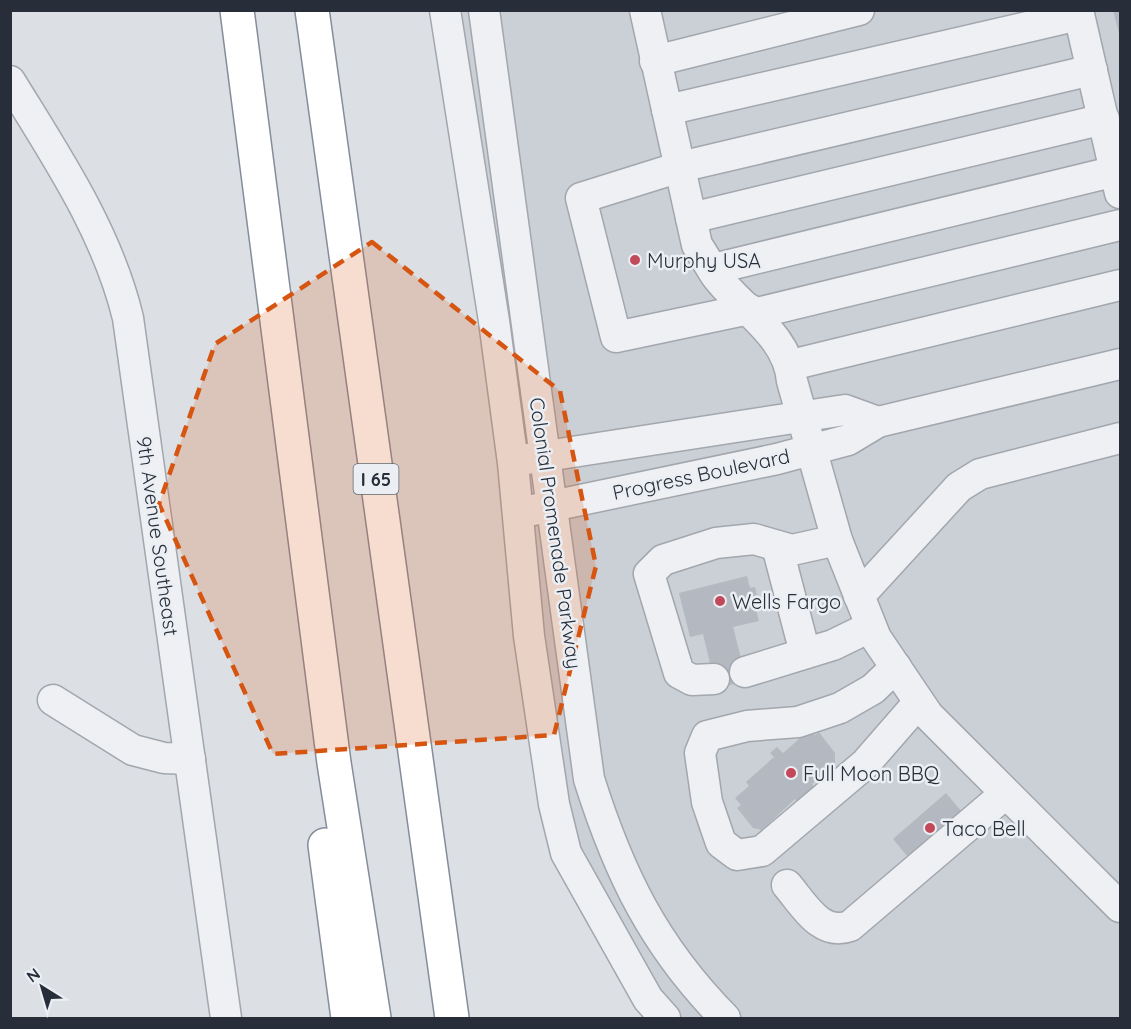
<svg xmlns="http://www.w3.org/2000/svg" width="1131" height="1029" viewBox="0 0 1131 1029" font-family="Quicksand,sans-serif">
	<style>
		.built { fill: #cbcfd6 }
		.building { fill: #b4b9c1 }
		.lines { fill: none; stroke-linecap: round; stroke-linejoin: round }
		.minor-casing { stroke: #a2a7ae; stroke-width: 33 }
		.highway-casing { stroke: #858d9b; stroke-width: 36 }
		.minor { stroke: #eff0f4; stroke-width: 30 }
		.highway { stroke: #fff; stroke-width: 33 }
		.marked { fill: #d55511; fill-opacity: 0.2; stroke: #d55511; stroke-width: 4.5; stroke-dasharray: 12 8; stroke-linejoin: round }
		.poi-dot { fill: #c24959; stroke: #ebeef3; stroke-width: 2 }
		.labels { text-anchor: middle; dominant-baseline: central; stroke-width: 5; stroke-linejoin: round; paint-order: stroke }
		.shield { fill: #ebeef3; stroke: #626872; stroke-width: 1.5 }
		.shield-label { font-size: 18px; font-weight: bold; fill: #272e3a }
		.poi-label { font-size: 20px; fill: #272e3a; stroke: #ebeef3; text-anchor: start }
		.street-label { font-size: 20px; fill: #272e3a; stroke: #ebeef3 }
	</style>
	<rect width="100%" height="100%" fill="#dce0e5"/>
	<!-- built -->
	<polygon class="built" points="435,11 1120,11 1120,1018 659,1018 556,844"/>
	<!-- building -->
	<g class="building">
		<polygon points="1113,10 1120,10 1120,37"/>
		<polygon points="747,576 750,588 755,587 760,609 756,610 759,621 733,627 747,681 716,688 703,634 690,637 679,593"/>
		<polygon points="807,732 815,735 819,732 835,753 835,763 812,784 815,788 799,803 795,799 762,830 753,828 737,808 741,805 735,798 749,786 746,782 774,757 770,753 777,747 783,753"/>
		<polygon points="946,793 967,818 913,863 893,839"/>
	</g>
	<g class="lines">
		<!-- minor casing -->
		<g class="minor-casing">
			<g id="minor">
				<polyline points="445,10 494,321 513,463 529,636 554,804 566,853 648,999 665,1018"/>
				<path d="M484,10L589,779C619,874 654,946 725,1018"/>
				<path d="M645,10L697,245C704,255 710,267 717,277C743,311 788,335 792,381L837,540L876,638L928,715L1120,907"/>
				<polyline points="1078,10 1120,193"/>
				<polyline points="655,61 859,10"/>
				<path d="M10,81C56,156 107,231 128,318L226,1018"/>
				<polyline points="667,110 1079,15"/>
				<polyline points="691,218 1104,119"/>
				<polyline points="713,269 1116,171"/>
				<polyline points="749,309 616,337 581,198 680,167 1092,70"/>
				<polyline points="753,314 1120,225"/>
				<polyline points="791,365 1120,285"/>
				<polyline points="527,459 845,410 878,422"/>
				<polyline points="533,510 777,459 848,440 878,422 1120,364"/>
				<polyline points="777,546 805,653"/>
				<polyline points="859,596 959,487 980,474 1120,438"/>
				<polyline points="896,667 873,689 840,708 798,722 747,726 707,736 700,753 707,802 721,843 737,855 762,851 865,764 919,702"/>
				<polyline points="745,672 833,645 870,627"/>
				<polyline points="714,679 692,680 679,673 649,574 663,560 716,543 754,539 792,550 837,540"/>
				<polyline points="53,700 133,750 164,758 190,759"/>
				<path d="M787,885C804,905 821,937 850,926L1005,794"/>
			</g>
		</g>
		<!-- highway casing -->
		<g class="highway-casing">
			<g id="highway">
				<polyline points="237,10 334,763 374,1018"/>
				<polyline points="312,10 452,1018"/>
				<polyline points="325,845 348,1018"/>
			</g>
		</g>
		<!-- minor -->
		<use href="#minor" class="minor"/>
		<!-- highway -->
		<use href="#highway" class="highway"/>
	</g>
	<!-- marked area -->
	<path class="marked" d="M372,242L560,391L596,566L554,735L273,754L159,504L215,344Z"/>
	<!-- markers -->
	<g class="poi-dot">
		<circle cx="635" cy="260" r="6"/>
		<circle cx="720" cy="601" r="6"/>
		<circle cx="791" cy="773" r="6"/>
		<circle cx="930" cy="828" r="6"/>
	</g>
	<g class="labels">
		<!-- shield labels -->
		<rect class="shield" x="353.5" y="464" width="45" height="30" rx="4.5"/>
		<g class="shield-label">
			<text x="376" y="479">I 65</text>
		</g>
		<!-- poi labels -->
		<g class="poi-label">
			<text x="647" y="260">Murphy USA</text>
			<text x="732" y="601">Wells Fargo</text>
			<text x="803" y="773">Full Moon BBQ</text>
			<text x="942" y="828">Taco Bell</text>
		</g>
		<!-- street labels -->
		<g class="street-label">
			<text transform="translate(701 474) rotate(-12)">Progress Boulevard</text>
			<text transform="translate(556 533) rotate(82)">Colonial Promenade Parkway</text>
			<text transform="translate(158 536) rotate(82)">9th Avenue Southeast</text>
		</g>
	</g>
	<!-- border -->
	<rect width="1131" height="1029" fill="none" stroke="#272e3a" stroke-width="24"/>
	<!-- north arrow -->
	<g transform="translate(42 987) rotate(323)" stroke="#ebeef3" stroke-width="4.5" paint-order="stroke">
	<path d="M0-4.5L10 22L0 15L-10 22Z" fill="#272e3a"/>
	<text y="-9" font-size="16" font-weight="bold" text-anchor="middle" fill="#272e3a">N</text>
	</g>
</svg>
